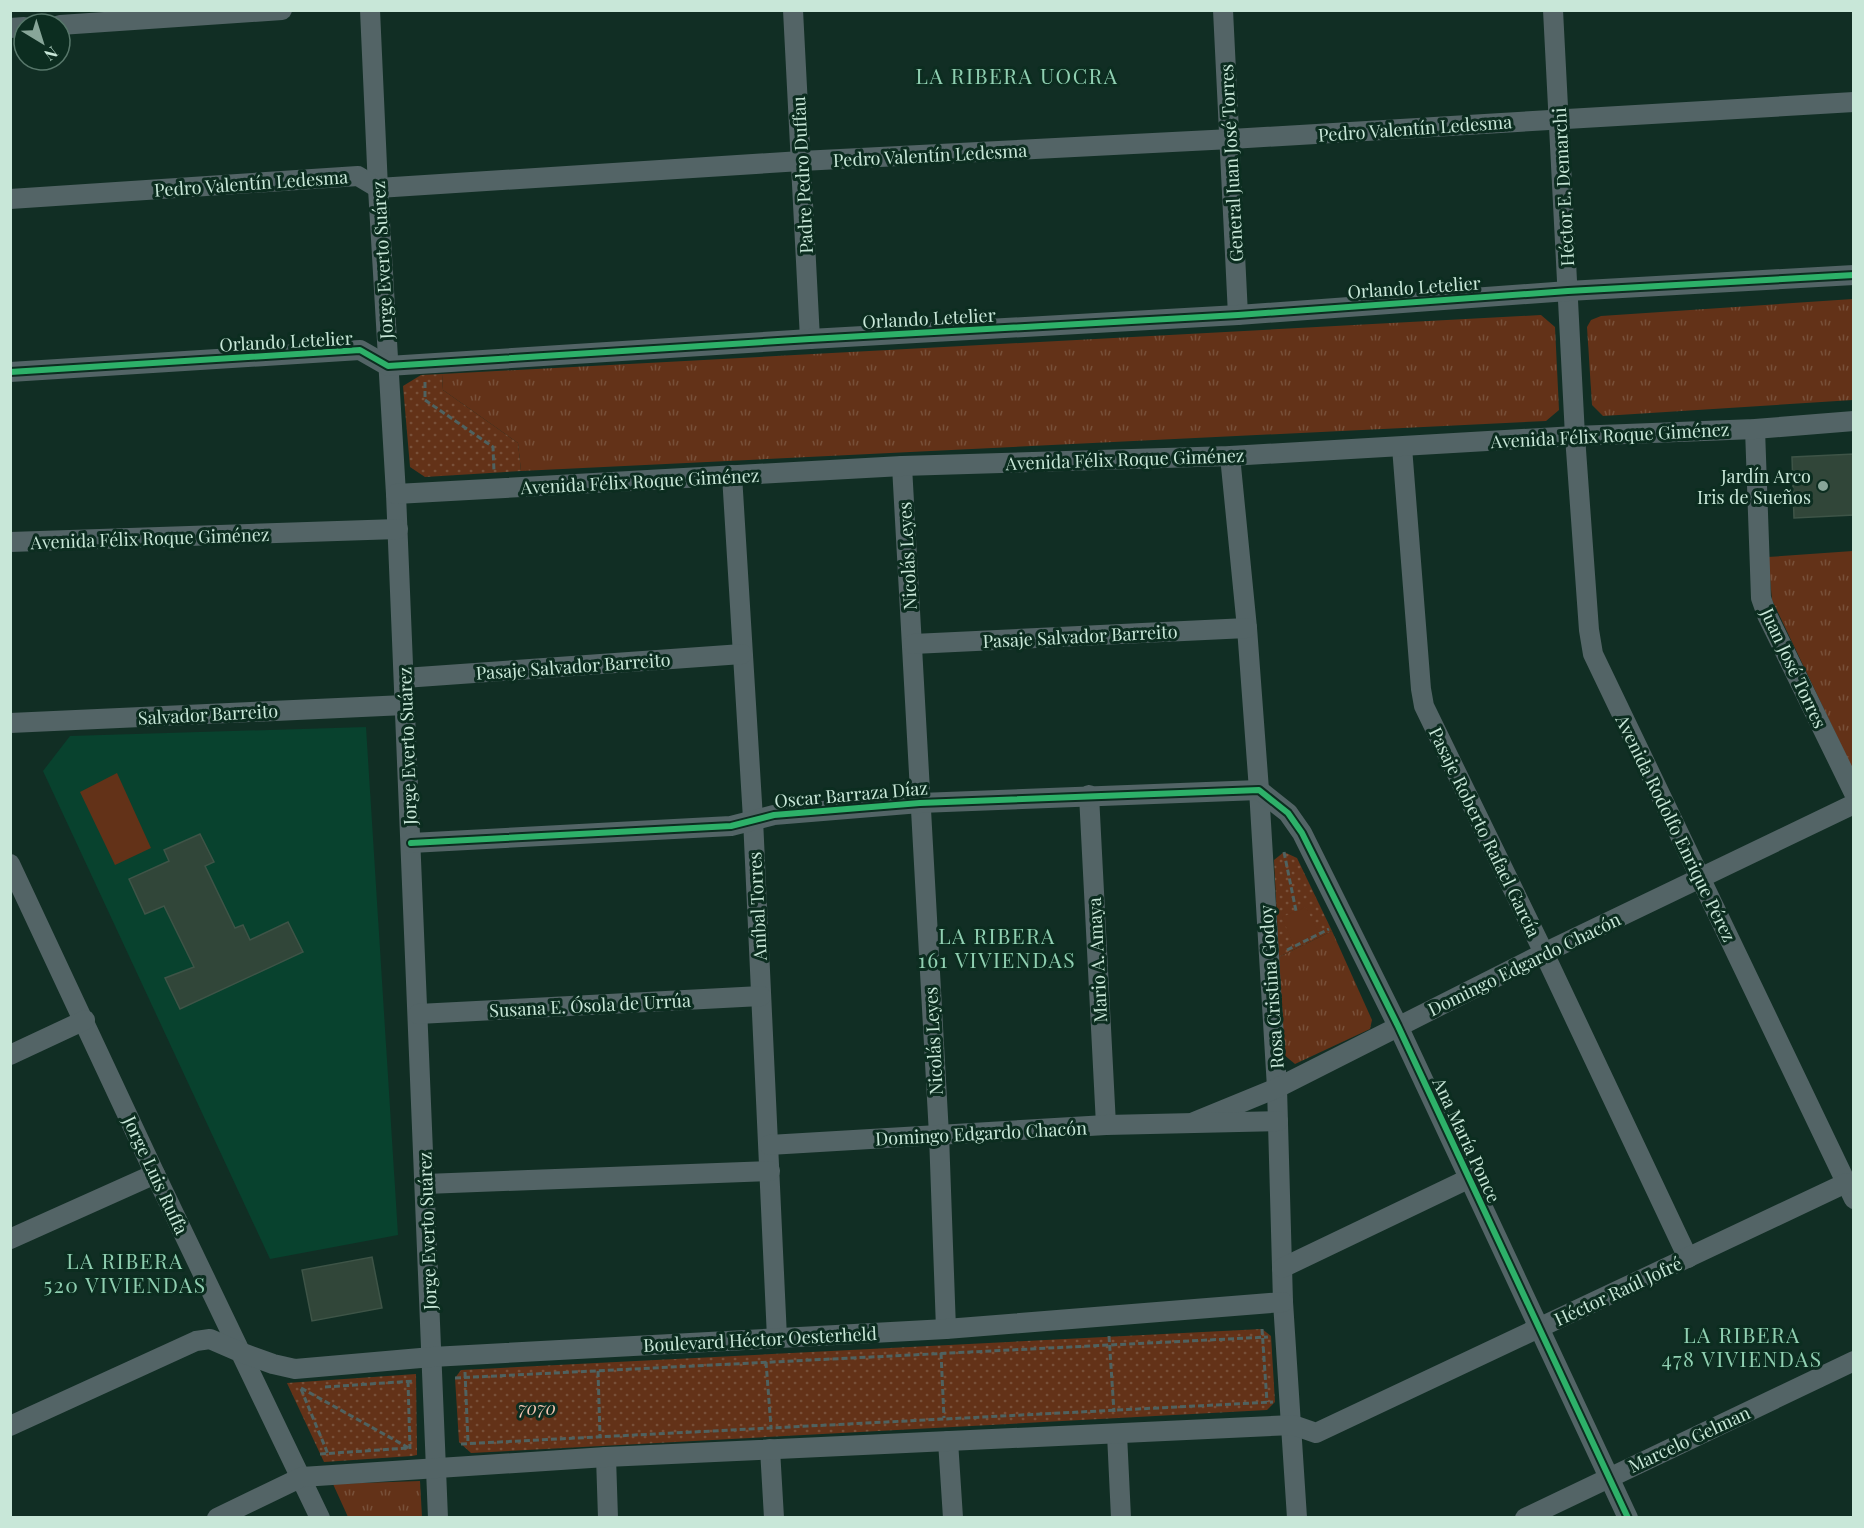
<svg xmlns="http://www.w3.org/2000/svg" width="1864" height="1528" viewBox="0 0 1864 1528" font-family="'Playfair Display',serif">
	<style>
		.built { fill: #08422e }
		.grass { fill: url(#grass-tufts) }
		.park { fill: url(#park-dots) }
		.garden { fill: #633218 }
		.building { fill: #314639; stroke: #3e5447; stroke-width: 1.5 }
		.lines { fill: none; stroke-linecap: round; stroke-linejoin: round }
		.path { stroke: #4f6260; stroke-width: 3; stroke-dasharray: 6 3; stroke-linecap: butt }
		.minor { stroke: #536466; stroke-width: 20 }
		.cycleway-casing { stroke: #0c2d20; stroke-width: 10 }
		.cycleway { stroke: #2db169; stroke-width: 6 }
		.poi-dot { fill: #88a699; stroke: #0c2d20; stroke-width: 2 }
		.labels { text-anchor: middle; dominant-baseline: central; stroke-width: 6; stroke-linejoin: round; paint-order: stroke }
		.street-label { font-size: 18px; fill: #c8e7d8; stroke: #0c2d20 }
		.poi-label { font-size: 18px; fill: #c8e7d8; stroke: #0c2d20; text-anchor: end }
		.park-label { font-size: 18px; font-style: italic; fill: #f6c8b5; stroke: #0c2d20 }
		.quarter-label { font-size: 21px; letter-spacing: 1.5px; fill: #90d0b2; stroke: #0c2d20 }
	</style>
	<defs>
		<pattern id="grass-tufts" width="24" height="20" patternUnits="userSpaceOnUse" patternTransform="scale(1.5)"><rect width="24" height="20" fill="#633218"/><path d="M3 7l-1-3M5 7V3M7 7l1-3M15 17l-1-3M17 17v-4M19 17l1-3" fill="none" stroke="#785039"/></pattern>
		<pattern id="park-dots" width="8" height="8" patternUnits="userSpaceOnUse" patternTransform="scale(1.5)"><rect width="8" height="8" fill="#633218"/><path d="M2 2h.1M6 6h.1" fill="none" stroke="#785039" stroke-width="1.8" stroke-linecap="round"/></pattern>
	</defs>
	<rect width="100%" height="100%" fill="#112e24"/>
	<!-- built -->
	<polygon class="built" points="366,727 398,1235 270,1259 43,771 70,736"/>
	<!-- grass -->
	<g class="grass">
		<polygon points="1853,299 1853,400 1603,416 1592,405 1587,327 1591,320 1601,316"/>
		<polygon points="1541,315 1555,327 1559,410 1546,421 521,471 518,443 443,390 442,374"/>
		<polygon points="1853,551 1853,770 1772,600 1768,557"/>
		<polygon points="1332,931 1372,1020 1370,1029 1295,1064 1283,1054 1279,957"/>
		<polygon points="420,1481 422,1517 348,1517 333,1484"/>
	</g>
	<!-- park -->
	<g class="park">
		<polygon points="442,374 443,390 518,443 521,471 425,477 410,467 403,386 421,375"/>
		<polygon points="1284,852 1297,858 1332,931 1279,957 1274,860"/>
		<polygon points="1262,1329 1271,1336 1275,1402 1267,1410 471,1453 459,1442 455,1378 461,1370"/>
		<polygon points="416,1374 417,1455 412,1456 324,1462 287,1383"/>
	</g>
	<!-- garden -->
	<g class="garden">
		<polygon points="117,773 151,848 115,865 80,792"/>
		<polygon points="1306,907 1319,934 1294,946 1282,917"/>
	</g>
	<!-- building -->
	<g class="building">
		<polygon points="1854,454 1854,515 1794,518 1792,457"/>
		<polygon points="200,834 214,862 205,866 235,928 243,925 250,940 288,922 303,952 180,1009 165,978 194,967 164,906 145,914 129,879 169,861 164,850"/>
		<polygon points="372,1257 382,1308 312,1321 302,1270"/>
	</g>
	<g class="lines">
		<!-- path -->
		<g class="path">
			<polyline points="425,382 425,400 493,447 494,472"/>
			<polyline points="1284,852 1296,911"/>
			<polyline points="1287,950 1329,929"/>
			<polyline points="1262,1329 1267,1402"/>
			<polyline points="1109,1336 1114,1412"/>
			<polyline points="941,1353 944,1418"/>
			<polyline points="766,1362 771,1427"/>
			<polyline points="598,1371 600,1436"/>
			<polyline points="465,1372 468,1443"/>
			<polyline points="455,1378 1268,1337"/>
			<polyline points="408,1381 410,1449"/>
			<polyline points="325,1387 414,1381"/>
			<polyline points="301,1388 409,1448"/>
			<polyline points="301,1389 328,1454"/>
			<polyline points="461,1444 1273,1402"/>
			<polyline points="320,1454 408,1448"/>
		</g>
		<!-- minor -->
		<g class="minor">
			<polyline points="370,10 378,188 396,494 438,1518"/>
			<polyline points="793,10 810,339"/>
			<polyline points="1223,10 1238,315"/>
			<polyline points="1553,10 1575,436 1589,630 1593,654 1854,1199"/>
			<polyline points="60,25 282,10"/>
			<polyline points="10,28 24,27"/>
			<polyline points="10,199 358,176 378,188 801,161 1231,139 1854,102"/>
			<polyline points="10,372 360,350 388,366 810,339 1238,315 1568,291 1854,275"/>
			<polyline points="1755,429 1761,598 1767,615 1854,793"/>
			<polyline points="1402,447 1421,689 1424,706 1544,953 1688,1258"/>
			<polyline points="1230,456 1247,628 1259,790 1277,1088 1283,1302 1297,1518"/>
			<polyline points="902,466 939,1135 946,1329"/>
			<polyline points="732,475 753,819 777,1338"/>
			<polyline points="396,494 902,466 1230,456 1575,436 1755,429 1854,421"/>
			<polyline points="10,542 398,529"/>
			<polyline points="913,644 1247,628"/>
			<polyline points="404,678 742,654"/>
			<polyline points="10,723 405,705"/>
			<polyline points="1089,795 1106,1125"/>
			<polyline points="411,843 731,826 774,815 920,803 1259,790 1288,813 1302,833 1398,1026 1628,1518"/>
			<polyline points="10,864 155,1174 320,1518"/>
			<polyline points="418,1014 761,996"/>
			<polyline points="10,1055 85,1020"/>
			<polyline points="1194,1122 1277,1088 1544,953 1854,804"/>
			<polyline points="769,1145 1106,1125 1278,1121"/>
			<polyline points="425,1184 770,1171"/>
			<polyline points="10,1239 155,1174"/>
			<polyline points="1282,1268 1468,1179"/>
			<polyline points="10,1426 196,1341 210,1339 240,1352 273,1364 295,1369 432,1357 946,1329 1283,1302"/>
			<polyline points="1117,1434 1121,1518"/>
			<polyline points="948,1441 953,1518"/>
			<polyline points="770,1449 774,1518"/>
			<polyline points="606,1457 608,1518"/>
			<polyline points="217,1518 302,1477 606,1457 1293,1425 1316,1433 1846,1183"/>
			<polyline points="1525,1518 1854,1361"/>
		</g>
		<!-- cycleway casing -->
		<g class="cycleway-casing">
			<g id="cycleway">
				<polyline points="10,372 360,350 388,366 810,339 1238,315 1568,291 1854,275"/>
				<polyline points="411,843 731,826 774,815 920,803 1259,790 1288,813 1302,833 1398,1026 1628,1518"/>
			</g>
		</g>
		<!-- cycleway -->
		<use href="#cycleway" class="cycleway"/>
	</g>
	<!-- markers -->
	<circle class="poi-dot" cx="1823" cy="486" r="6"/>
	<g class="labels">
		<!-- street labels -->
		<g class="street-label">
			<text transform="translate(1415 128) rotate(-4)">Pedro Valentín Ledesma</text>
			<text transform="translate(930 155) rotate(-3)">Pedro Valentín Ledesma</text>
			<text transform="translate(1231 163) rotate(-93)">General Juan José Torres</text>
			<text transform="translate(802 175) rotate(-93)">Padre Pedro Duffau</text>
			<text transform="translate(251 183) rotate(-4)">Pedro Valentín Ledesma</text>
			<text transform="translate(1563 187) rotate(-93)">Héctor E. Demarchi</text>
			<text transform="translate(382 260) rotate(-93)">Jorge Everto Suárez</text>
			<text transform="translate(1414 287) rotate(-4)">Orlando Letelier</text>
			<text transform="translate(929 318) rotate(-3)">Orlando Letelier</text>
			<text transform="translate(286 341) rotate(-3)">Orlando Letelier</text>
			<text transform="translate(1610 435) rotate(-3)">Avenida Félix Roque Giménez</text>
			<text transform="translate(1125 459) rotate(-2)">Avenida Félix Roque Giménez</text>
			<text transform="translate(640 481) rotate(-3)">Avenida Félix Roque Giménez</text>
			<text transform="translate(150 538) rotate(-2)">Avenida Félix Roque Giménez</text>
			<text transform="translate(907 556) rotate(-93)">Nicolás Leyes</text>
			<text transform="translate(1080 636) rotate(-3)">Pasaje Salvador Barreito</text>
			<text transform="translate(573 666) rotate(-4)">Pasaje Salvador Barreito</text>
			<text transform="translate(1794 668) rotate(65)">Juan José Torres</text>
			<text transform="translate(208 714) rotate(-3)">Salvador Barreito</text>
			<text transform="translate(407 746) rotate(-92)">Jorge Everto Suárez</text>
			<text transform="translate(851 794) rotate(-5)">Oscar Barraza Díaz</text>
			<text transform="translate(1676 828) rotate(64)">Avenida Rodolfo Enrique Pérez</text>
			<text transform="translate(1485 832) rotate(64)">Pasaje Roberto Rafael García</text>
			<text transform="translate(757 906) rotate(-93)">Aníbal Torres</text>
			<text transform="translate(1097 960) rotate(-93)">Mario A. Amaya</text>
			<text transform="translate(1524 964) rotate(-26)">Domingo Edgardo Chacón</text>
			<text transform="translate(1271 987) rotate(-94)">Rosa Cristina Godoy</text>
			<text transform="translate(590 1005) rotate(-3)">Susana E. Ósola de Urrúa</text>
			<text transform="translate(933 1041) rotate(-93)">Nicolás Leyes</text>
			<text transform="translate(981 1133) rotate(-3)">Domingo Edgardo Chacón</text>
			<text transform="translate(1467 1140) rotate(65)">Ana María Ponce</text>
			<text transform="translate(156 1175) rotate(65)">Jorge Luis Ruffa</text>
			<text transform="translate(427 1231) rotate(-92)">Jorge Everto Suárez</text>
			<text transform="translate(1618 1291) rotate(-25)">Héctor Raúl Jofré</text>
			<text transform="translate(760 1339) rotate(-3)">Boulevard Héctor Oesterheld</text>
			<text transform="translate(1689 1439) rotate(-25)">Marcelo Gelman</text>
		</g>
		<!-- poi labels -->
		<g class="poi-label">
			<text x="1811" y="476">Jardín Arco<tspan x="1811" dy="21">Iris de Sueños</tspan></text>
		</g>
		<!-- park labels -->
		<g class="park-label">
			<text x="537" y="1408">7070</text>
		</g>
		<!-- quarter labels -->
		<g class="quarter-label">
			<text x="1017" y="75">LA RIBERA UOCRA</text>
			<text x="997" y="935">LA RIBERA<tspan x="997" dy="24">161 VIVIENDAS</tspan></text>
			<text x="125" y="1260">LA RIBERA<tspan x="125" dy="24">520 VIVIENDAS</tspan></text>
			<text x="1742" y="1334">LA RIBERA<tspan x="1742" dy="24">478 VIVIENDAS</tspan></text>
		</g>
	</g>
	<!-- border -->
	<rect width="1864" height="1528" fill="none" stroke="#c8e7d8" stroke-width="24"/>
	<!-- north arrow -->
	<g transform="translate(42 42) rotate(142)"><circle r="28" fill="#0c2d20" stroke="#57776a" stroke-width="1.5"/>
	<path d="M0-4.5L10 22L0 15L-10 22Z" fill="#88a699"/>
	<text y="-9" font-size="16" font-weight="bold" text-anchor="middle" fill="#c8e7d8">N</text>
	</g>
</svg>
